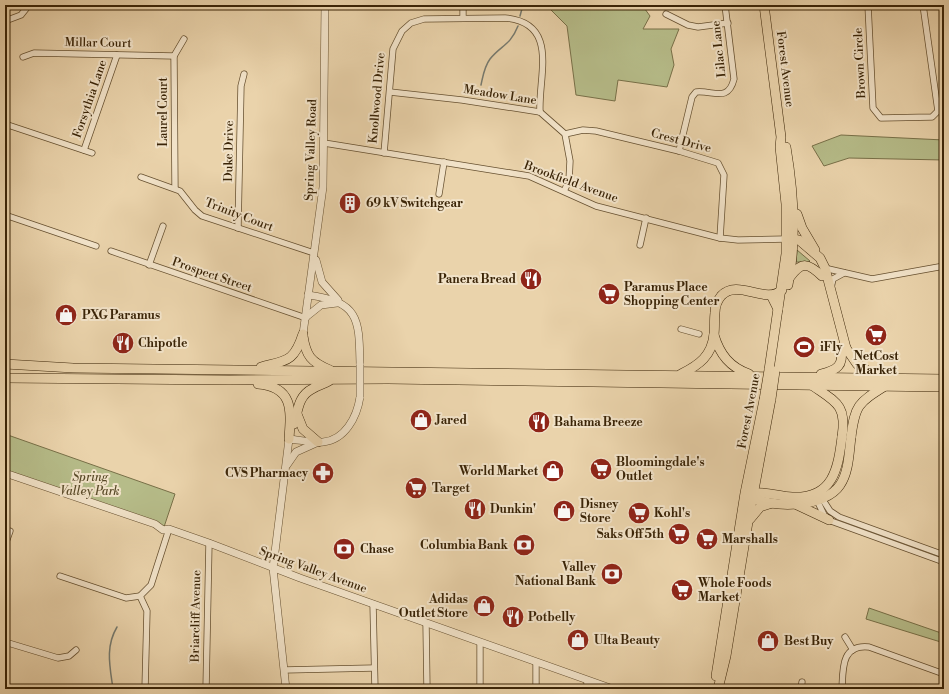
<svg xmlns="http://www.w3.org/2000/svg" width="949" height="694" viewBox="0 0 949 694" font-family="'Libre Bodoni',serif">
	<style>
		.green { fill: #b6bc89; stroke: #787048 }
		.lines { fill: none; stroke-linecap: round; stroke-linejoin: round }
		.stream { stroke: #767a6f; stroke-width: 1.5 }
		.minor-casing { stroke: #665030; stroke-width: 7 }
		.tertiary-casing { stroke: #665030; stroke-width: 8 }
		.primary-casing { stroke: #3a2407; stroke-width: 10 }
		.trunk-casing { stroke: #3a2407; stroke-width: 10 }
		.minor { stroke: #f1e2c8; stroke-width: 5.5 }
		.tertiary { stroke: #f1e2c8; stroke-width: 7 }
		.primary { stroke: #ead3ab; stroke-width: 9 }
		.trunk { stroke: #ead3ab; stroke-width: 9 }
		.tertiary-bridge-casing { stroke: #665030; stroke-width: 8; stroke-linecap: butt }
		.primary-bridge-casing { stroke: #3a2407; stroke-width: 10; stroke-linecap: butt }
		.tertiary-bridge { stroke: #f1e2c8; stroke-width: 7 }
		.primary-bridge { stroke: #ead3ab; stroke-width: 9 }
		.labels { text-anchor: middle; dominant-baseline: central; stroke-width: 4; stroke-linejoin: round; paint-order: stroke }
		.street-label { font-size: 12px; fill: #3a2407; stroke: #f1e2c8 }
		.poi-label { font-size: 12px; font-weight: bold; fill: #3a2407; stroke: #f1e2c8; text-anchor: start }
		.park-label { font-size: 12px; font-style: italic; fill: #594a28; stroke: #f1e2c8 }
	</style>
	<rect width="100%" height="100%" fill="#ead3ab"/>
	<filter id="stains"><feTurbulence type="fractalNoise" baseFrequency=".005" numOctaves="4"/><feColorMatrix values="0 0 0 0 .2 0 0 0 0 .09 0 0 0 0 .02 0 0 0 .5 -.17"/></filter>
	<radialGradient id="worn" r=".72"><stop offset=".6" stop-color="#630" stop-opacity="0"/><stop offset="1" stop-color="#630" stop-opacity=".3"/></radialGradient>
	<!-- green -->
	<g class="green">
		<polygon points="546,5 642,5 650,16 643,29 679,29 671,49 674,65 667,87 618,80 615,101 576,95 567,26"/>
		<polygon points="841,135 944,140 944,160 849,158 824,166 812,146"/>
		<polygon points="797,250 810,261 809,262 796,262"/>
		<polygon points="5,434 175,494 163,530 5,473"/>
		<polygon points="869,608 944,634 944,643 866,619"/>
	</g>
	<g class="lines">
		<!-- stream -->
		<g class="stream">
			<polyline points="520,16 523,5"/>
			<path d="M481,85C483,76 484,67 490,59C501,45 510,46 518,26"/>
			<path d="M113,689C110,667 105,647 117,627"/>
		</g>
		<!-- minor casing -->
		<g class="minor-casing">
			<g id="minor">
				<polyline points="868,5 873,108 881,118 932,117 938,111 923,5"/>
				<polyline points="666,14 688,25 698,27 728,23"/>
				<polyline points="463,18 463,5"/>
				<polyline points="5,21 21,15 29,5"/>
				<polyline points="23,57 34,53 174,56"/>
				<polyline points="390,92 462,100 540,112 565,134 570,161 569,181 564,191"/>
				<polyline points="5,124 92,153"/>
				<polyline points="565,134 583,130 596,131 679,151 718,163 724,175 720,238"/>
				<polyline points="324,143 529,176 596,206 720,238 738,240 786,239"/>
				<polyline points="84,150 117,55"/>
				<path d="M679,151L692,97L696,92C713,90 728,103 734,79L725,5"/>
				<path d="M384,153L393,49L402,31L411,23L424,19L505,18C560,23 538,76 540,112"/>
				<polyline points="141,177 180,191 195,210 202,216 314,253"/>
				<polyline points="175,188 174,56 184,39"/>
				<polyline points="439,194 444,162"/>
				<polyline points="5,215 96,246"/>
				<polyline points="238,228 241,86 244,74"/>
				<polyline points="640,245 646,218"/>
				<polyline points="111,251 306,318"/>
				<polyline points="149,265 163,226"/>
				<polyline points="824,268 872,279 944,266"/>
				<polyline points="831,288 833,279 844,273"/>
				<polyline points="681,329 699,334"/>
				<polyline points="821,497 830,511 839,517 944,555"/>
				<polyline points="816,498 824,515 831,521 944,562"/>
				<polyline points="5,545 10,531"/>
				<polyline points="60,576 126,598 140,596 151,585 169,529"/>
				<polyline points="140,596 147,611 145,689"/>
				<polyline points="373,604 375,689"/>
				<polyline points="426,623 427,689"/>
				<polyline points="845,637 853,650"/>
				<polyline points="5,642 58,658 69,656 76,650"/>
				<polyline points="480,642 480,689"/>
				<polyline points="536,662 536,689"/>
				<polyline points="284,670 374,668"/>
				<polyline points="587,680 587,689"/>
				<polyline points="206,689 209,543"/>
				<polyline points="801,689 802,682"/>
				<path d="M842,689C843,669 841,644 869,647L944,674"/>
			</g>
		</g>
		<!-- tertiary casing -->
		<g class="tertiary-casing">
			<g id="tertiary">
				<polyline points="316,260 322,282 338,300"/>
				<path d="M308,295C360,302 359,319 360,365"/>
				<polyline points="306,317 321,305 337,303"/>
				<polyline points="303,334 323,187 325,5"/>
				<polyline points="287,465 296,452 316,443"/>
				<polyline points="5,473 155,524 163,530 169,529 209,543 300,578 613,689"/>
				<path d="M286,689L273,568L289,439C300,440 312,443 323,442C345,440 357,417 360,397"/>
			</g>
		</g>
		<!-- primary casing -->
		<g class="primary-casing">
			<g id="primary">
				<polyline points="764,5 781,137 780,147 786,204 786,254 769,370"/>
				<path d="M786,147C794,194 797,239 788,285"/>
				<polyline points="797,214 802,228 815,250"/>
				<polyline points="789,239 799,240 820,258 825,268 846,348"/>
				<path d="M790,277C802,261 808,263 822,276"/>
				<path d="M750,493C764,491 778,496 792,497C833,499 838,469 842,437"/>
				<path d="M749,496C771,509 825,508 840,485C849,472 849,452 851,437"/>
				<polyline points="797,505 829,520"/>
				<polyline points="750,519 760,507 772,503"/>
				<polyline points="716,676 745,493 764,400"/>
				<polyline points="718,689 726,656 748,522 771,399"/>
			</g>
		</g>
		<!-- trunk casing -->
		<g class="trunk-casing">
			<g id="trunk">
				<polyline points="771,295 778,309"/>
				<path d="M714,335C720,355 730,367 749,374"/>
				<path d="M303,336C306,356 311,362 330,370"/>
				<polyline points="846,348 857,364 878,378"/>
				<polyline points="5,364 73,368 944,379"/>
				<path d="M261,367C287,360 294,362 303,334"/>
				<path d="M681,374C699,365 712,356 714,334C715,327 714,320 715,313C715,307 717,301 721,296C738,278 765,305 782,290"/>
				<path d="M821,374C837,370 844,366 841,348"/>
				<polyline points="5,378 229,380 388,379 944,387"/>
				<path d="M258,384C294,387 291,411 289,439"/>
				<path d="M813,386C836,402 847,405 842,437"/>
				<polyline points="297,414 303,429 318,442"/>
				<path d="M294,424C298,411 298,396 312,389C318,385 324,384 329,381"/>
				<path d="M851,437C855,405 858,403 885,386"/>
			</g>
		</g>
		<!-- minor -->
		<use href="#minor" class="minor"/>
		<!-- tertiary -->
		<use href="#tertiary" class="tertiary"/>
		<!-- primary -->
		<use href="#primary" class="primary"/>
		<!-- trunk -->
		<use href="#trunk" class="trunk"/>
		<!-- tertiary-bridge casing -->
		<g class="tertiary-bridge-casing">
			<polyline id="tertiary-bridge" points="360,365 360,397"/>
		</g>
		<!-- primary-bridge casing -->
		<g class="primary-bridge-casing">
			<g id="primary-bridge">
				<polyline points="771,399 775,371"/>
				<polyline points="764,400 769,370"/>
			</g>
		</g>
		<!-- tertiary-bridge -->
		<use href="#tertiary-bridge" class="tertiary-bridge"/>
		<!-- primary-bridge -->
		<use href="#primary-bridge" class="primary-bridge"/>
	</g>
	<!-- icons -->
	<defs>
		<g id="building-disc" transform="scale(1.15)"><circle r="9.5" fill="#8f2418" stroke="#f1e2c8"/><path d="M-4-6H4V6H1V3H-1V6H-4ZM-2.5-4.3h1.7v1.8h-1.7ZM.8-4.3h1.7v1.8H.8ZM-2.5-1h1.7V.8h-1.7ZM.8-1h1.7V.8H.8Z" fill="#fff"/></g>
		<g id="restaurant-disc" transform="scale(1.15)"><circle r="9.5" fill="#8f2418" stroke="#f1e2c8"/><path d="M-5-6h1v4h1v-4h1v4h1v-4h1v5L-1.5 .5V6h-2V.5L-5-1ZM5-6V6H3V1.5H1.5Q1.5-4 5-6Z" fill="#fff"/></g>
		<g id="supermarket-disc" transform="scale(1.15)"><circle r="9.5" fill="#8f2418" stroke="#f1e2c8"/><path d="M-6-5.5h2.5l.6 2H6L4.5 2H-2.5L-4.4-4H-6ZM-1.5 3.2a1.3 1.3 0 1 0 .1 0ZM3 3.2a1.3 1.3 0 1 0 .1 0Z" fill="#fff"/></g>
		<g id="shop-disc" transform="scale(1.15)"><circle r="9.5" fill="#8f2418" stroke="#f1e2c8"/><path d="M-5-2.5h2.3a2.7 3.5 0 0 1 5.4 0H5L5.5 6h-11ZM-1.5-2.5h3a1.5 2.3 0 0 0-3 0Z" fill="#fff"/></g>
		<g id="stadium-disc" transform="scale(1.15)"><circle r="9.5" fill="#8f2418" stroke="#f1e2c8"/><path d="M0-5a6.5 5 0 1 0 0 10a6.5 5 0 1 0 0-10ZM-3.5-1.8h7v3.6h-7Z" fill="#fff"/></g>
		<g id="pharmacy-disc" transform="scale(1.15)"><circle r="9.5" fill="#8f2418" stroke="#f1e2c8"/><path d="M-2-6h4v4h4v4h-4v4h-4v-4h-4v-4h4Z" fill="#fff"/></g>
		<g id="bank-disc" transform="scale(1.15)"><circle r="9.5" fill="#8f2418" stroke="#f1e2c8"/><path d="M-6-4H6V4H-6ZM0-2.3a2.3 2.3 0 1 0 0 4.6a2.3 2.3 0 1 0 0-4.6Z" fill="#fff"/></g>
	</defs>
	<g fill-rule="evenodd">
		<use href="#building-disc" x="350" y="203"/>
		<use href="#restaurant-disc" x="531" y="279"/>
		<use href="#supermarket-disc" x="609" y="294"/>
		<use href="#shop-disc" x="66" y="315"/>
		<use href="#supermarket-disc" x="876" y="335"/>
		<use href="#restaurant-disc" x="123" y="343"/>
		<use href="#stadium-disc" x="804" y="347"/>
		<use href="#shop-disc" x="421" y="420"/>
		<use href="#restaurant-disc" x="539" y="422"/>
		<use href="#supermarket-disc" x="601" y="469"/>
		<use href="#shop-disc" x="553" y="471"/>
		<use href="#pharmacy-disc" x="323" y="473"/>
		<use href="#supermarket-disc" x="416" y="488"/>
		<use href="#restaurant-disc" x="475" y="509"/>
		<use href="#shop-disc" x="564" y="511"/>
		<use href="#supermarket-disc" x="639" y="513"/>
		<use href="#supermarket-disc" x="679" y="534"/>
		<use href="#supermarket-disc" x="707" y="539"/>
		<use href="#bank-disc" x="524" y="545"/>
		<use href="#bank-disc" x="344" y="549"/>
		<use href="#bank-disc" x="612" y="574"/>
		<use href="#supermarket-disc" x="682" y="590"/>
		<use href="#shop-disc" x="484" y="606"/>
		<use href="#restaurant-disc" x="513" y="617"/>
		<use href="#shop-disc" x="578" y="640"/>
		<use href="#shop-disc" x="768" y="641"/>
	</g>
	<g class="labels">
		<!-- street labels -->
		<g class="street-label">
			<text transform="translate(98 43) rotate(1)">Millar Court</text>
			<text transform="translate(719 49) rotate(-96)">Lilac Lane</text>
			<text transform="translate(860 63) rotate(-93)">Brown Circle</text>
			<text transform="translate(785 69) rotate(83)">Forest Avenue</text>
			<text transform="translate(500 95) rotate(9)">Meadow Lane</text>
			<text transform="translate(377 98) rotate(-85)">Knollwood Drive</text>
			<text transform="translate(90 99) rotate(-71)">Forsythia Lane</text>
			<text transform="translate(163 112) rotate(-90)">Laurel Court</text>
			<text transform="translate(681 141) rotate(15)">Crest Drive</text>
			<text transform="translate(311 150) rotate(-88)">Spring Valley Road</text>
			<text transform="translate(229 151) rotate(-89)">Duke Drive</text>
			<text transform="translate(571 182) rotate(20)">Brookfield Avenue</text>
			<text transform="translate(239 215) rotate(21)">Trinity Court</text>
			<text transform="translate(212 275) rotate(19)">Prospect Street</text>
			<text transform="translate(749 411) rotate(-79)">Forest Avenue</text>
			<text transform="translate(313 570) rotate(20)">Spring Valley Avenue</text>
			<text transform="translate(196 616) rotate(-89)">Briarcliff Avenue</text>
		</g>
		<!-- poi labels -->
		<g class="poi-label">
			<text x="366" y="203">69 kV Switchgear</text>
			<text x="516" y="279" text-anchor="end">Panera Bread</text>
			<text x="624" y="287">Paramus Place<tspan x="624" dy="14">Shopping Center</tspan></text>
			<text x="82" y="315">PXG Paramus</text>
			<text x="138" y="343">Chipotle</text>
			<text x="820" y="347">iFly</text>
			<text x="876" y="356" text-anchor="middle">NetCost<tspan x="876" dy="14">Market</tspan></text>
			<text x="436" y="420">Jared</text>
			<text x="554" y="422">Bahama Breeze</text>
			<text x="616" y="462">Bloomingdale's<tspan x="616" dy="14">Outlet</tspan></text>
			<text x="538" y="471" text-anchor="end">World Market</text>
			<text x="308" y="473" text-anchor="end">CVS Pharmacy</text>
			<text x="432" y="488">Target</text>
			<text x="580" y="504">Disney<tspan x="580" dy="14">Store</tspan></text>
			<text x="490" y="509">Dunkin'</text>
			<text x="654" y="513">Kohl's</text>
			<text x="664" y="534" text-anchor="end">Saks Off 5th</text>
			<text x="722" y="539">Marshalls</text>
			<text x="508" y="545" text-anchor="end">Columbia Bank</text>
			<text x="360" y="549">Chase</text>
			<text x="596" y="567" text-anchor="end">Valley<tspan x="596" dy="14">National Bank</tspan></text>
			<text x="698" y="583">Whole Foods<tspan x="698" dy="14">Market</tspan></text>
			<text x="468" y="599" text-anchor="end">Adidas<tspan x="468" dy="14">Outlet Store</tspan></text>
			<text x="528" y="617">Potbelly</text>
			<text x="594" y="640">Ulta Beauty</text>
			<text x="784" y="641">Best Buy</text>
		</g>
		<!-- park labels -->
		<g class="park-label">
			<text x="90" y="477">Spring<tspan x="90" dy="14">Valley Park</tspan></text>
		</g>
	</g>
	<!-- margin -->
	<rect width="949" height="694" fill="none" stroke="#ead3ab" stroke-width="20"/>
	<rect x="6" y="6" width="937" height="682" fill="none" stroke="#3a2407" stroke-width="2"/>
	<rect x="10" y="10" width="929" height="674" fill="none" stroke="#3a2407"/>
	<rect width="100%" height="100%" filter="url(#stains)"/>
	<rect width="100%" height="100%" fill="url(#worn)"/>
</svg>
